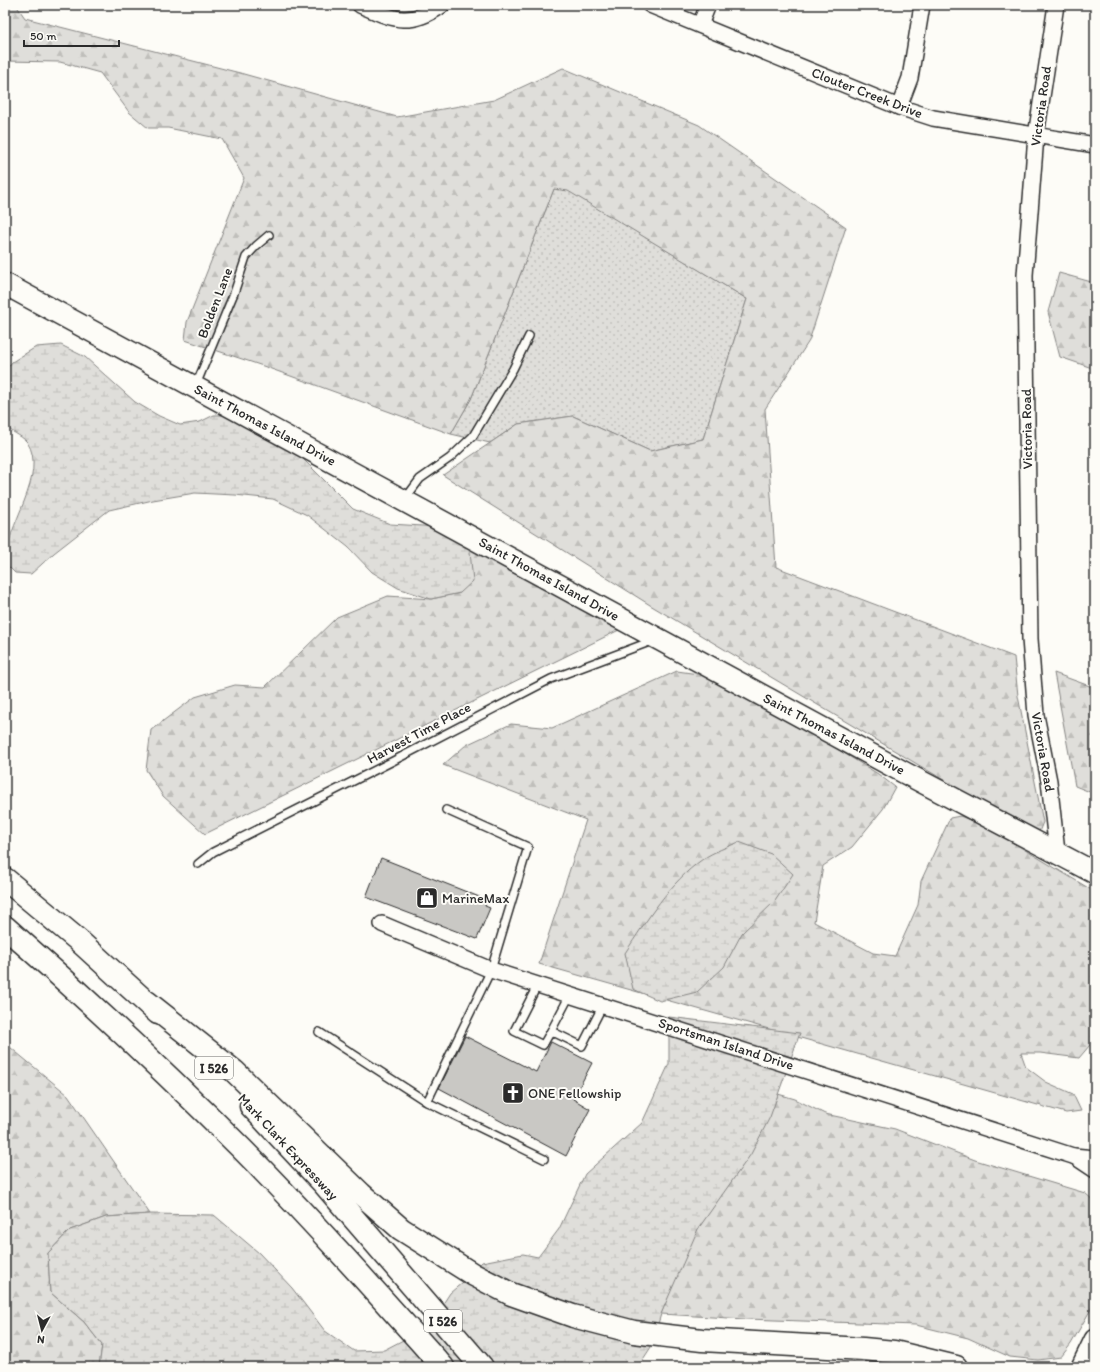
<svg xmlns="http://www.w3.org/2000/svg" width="1100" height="1372" viewBox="0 0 1100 1372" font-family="Itim,sans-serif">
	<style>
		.grass { fill: url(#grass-dots); stroke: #858482 }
		.forest { fill: url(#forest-firs); stroke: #858482 }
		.wetland { fill: url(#wetland-marsh); stroke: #858482 }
		.building { fill: #c9c8c4; stroke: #2b2b2b }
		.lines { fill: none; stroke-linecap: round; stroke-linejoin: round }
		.lane-casing { stroke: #2b2b2b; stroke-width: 10 }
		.street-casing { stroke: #2b2b2b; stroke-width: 18 }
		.secondary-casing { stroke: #2b2b2b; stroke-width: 24 }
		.highway-casing { stroke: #2b2b2b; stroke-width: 25 }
		.lane { stroke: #fdfcf7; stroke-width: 7 }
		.street { stroke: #fdfcf7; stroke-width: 15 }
		.secondary { stroke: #fdfcf7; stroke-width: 21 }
		.highway { stroke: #fdfcf7; stroke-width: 22 }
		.labels { text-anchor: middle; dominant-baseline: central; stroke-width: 4; stroke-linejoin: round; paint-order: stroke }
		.shield { fill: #fdfcf7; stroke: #6a6a68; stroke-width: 1 }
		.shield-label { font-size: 13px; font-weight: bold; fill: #2b2b2b }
		.street-label { font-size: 14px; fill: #2b2b2b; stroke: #fdfcf7 }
		.poi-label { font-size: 14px; fill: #2b2b2b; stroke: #fdfcf7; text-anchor: start }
	</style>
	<defs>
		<pattern id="grass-dots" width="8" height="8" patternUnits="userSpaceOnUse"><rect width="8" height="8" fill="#dfdeda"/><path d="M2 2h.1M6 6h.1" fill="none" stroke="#c0bfbb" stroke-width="1.8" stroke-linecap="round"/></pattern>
		<pattern id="forest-firs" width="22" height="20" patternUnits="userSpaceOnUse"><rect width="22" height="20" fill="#dfdeda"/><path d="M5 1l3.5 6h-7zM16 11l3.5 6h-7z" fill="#c0bfbb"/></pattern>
		<pattern id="wetland-marsh" width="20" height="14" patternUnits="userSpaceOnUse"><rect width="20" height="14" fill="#dfdeda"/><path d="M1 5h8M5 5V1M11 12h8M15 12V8" fill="none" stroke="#c0bfbb"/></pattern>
	</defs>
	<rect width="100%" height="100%" fill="#fdfcf7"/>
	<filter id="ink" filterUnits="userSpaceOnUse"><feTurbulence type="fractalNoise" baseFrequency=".025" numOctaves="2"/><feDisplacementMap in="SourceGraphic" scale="8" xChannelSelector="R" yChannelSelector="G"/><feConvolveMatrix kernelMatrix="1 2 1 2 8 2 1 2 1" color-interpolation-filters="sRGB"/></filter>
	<g filter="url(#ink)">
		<!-- grass -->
		<polygon class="grass" points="554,189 568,190 747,299 703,439 650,451 573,416 518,424 490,443 451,434 471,399"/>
		<!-- forest -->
		<g class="forest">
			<polygon points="5,5 16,5 25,18 240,73 397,117 494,100 563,68 699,125 846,227 809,341 765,409 776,567 1014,657 1018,696 1043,822 1039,832 1016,823 650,605 443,475 518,424 573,416 650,451 703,439 747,299 568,191 554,189 471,399 451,434 263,366 185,340 187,322 244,178 222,139 168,128 148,128 129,112 100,73 60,62 5,61"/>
			<polygon points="1059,273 1095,283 1095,369 1060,357 1048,312"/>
			<polygon points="470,547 619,630 205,834 163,796 146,770 151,730 195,697 235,685 265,687 337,617 388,596 431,599 460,593"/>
			<polygon points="677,671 720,677 878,774 895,787 883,809 852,847 823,866 814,922 873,953 895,956 918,905 921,881 950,818 960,816 987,827 1095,892 1095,1039 1079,1058 1040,1053 1021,1053 1026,1067 1046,1082 1073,1094 1081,1111 1066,1113 539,964 586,820 443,765 466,745 511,724 552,728"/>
			<polygon points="1054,673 1095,688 1095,794 1075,786"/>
			<polygon points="5,1043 68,1095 150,1214 106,1217 70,1230 48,1253 50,1292 84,1322 102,1345 99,1367 5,1367"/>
			<path d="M778,1094L795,1099L825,1114L895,1129L975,1160L1085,1193L1095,1202V1302L1071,1344L1061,1357L1038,1360L1010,1357L968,1338L916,1325L746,1319L661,1314C673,1285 683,1253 699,1227C728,1183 761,1145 778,1094Z"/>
		</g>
		<!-- wetland -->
		<g class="wetland">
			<path d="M61,345L85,357L135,402L159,416L180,425L200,422L214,415H233L289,445L353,509L390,524L439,527L469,542L473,581L460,593L431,599L398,588L372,572L348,547L307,515L273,499L235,495L195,493L153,500L109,510L54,553L31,574L15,573L5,563C5,527 49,474 27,442C21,435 10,432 5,425V371L12,362L36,347Z"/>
			<path d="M739,842L771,854L793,874L775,901L742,933L724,967L697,992L660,1001L633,989L625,953C647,920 669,883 703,859C713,852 727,847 739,842Z"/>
			<polygon points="669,1017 800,1033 770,1117 751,1154 698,1229 661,1314 651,1347 638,1367 99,1367 102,1345 84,1322 50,1292 48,1253 70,1230 106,1217 150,1214 214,1215 259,1253 292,1288 325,1331 354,1351 384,1350 428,1327 450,1293 463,1282 482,1262 523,1254 538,1257 559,1229 585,1174 642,1123 669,1064"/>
		</g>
		<!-- building -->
		<g class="building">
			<polygon points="381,858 487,900 485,906 490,908 477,939 366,897"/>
			<polygon points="465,1036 536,1072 551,1042 592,1063 573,1099 590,1109 566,1156 439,1088"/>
		</g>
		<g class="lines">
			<!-- lane casing -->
			<g class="lane-casing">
				<g id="lane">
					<polyline points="196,385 234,293 246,257 256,246 269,235"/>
					<polyline points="405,499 420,479 450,458 473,436 513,369 529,336"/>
					<polyline points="198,864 213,852 393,761 551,679 652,641"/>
					<polyline points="538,984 514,1031 543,1045 551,1031 582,1046 603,1005"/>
					<polyline points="551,1031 570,995"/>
					<polyline points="319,1032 427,1102 491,970 528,847 446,810"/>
					<polyline points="427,1102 544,1159"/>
				</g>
			</g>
			<!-- street casing -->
			<g class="street-casing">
				<g id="street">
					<path d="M360,5C393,19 409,28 442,5"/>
					<polyline points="650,5 899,107 933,118 1095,145"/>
					<polyline points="1056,5 1036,136 1025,275 1030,639 1036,715 1049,781 1057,852"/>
					<polyline points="700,25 708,5"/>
					<polyline points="899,107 910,78 922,5"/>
					<polyline points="382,924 491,970 1073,1156 1095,1158"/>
					<polyline points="1074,1156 1095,1170"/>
				</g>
			</g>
			<!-- secondary casing -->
			<g class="secondary-casing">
				<g id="secondary">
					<polyline points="5,284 905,773 1095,873"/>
					<polyline points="1082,1367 1095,1340"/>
				</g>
			</g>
			<!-- highway casing -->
			<g class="highway-casing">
				<g id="highway">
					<polyline points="5,879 78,940 158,1013"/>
					<path d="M5,927C86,998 165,1072 242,1149C311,1219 377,1293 443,1367"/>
					<polyline points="147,1002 234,1071 361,1194 401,1229 474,1275 511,1294 573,1316 634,1332 702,1340 863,1349 894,1352 956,1367"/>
					<polyline points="251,1106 325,1185 482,1367"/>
				</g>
			</g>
			<!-- lane -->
			<use href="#lane" class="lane"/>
			<!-- street -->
			<use href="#street" class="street"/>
			<!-- secondary -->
			<use href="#secondary" class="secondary"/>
			<!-- highway -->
			<use href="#highway" class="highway"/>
		</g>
	</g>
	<!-- icons -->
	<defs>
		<g id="shop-square" transform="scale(1.15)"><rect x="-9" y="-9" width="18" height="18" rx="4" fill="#2b2b2b" stroke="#fdfcf7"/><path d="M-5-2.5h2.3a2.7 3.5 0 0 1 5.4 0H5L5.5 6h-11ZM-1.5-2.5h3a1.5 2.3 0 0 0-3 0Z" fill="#fff"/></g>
		<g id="church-square" transform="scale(1.15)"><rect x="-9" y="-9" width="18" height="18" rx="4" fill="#2b2b2b" stroke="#fdfcf7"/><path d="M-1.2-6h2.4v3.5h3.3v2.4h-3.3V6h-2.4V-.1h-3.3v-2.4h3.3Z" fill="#fff"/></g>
	</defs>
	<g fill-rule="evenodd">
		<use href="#shop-square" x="427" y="898"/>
		<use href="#church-square" x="513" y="1093"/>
	</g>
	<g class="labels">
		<!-- shield labels -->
		<g class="shield">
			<rect x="195" y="1057" width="38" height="22" rx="3"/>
			<rect x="424" y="1310" width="38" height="22" rx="3"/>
		</g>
		<g class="shield-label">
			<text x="214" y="1068">I 526</text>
			<text x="443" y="1321">I 526</text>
		</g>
		<!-- street labels -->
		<g class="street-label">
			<text transform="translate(867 93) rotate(21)">Clouter Creek Drive</text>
			<text transform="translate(1041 106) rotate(-82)">Victoria Road</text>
			<text transform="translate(215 303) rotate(-69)">Bolden Lane</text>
			<text transform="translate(265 425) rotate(28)">Saint Thomas Island Drive</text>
			<text transform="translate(1027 429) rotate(-91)">Victoria Road</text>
			<text transform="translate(549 579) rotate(29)">Saint Thomas Island Drive</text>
			<text transform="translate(419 733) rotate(-28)">Harvest Time Place</text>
			<text transform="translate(834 734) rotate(28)">Saint Thomas Island Drive</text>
			<text transform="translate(1043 752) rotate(80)">Victoria Road</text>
			<text transform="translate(726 1044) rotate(18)">Sportsman Island Drive</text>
			<text transform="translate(288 1147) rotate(47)">Mark Clark Expressway</text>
		</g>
		<!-- poi labels -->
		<g class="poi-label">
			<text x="442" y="898">MarineMax</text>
			<text x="528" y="1093">ONE Fellowship</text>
		</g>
	</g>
	<!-- margin -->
	<rect width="1100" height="1372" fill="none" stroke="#fdfcf7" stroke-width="20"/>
	<rect x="10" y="10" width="1080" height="1352" fill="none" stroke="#2b2b2b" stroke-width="1.5" filter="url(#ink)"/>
	<!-- north arrow -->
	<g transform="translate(42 1330) rotate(187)" stroke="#fdfcf7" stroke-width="3" paint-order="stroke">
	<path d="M0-3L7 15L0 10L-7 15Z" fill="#2b2b2b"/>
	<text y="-6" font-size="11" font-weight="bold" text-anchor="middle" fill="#2b2b2b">N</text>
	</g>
	<!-- scale -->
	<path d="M24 40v6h95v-6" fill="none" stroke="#2b2b2b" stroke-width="2"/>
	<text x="30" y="40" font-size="12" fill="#2b2b2b" stroke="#fdfcf7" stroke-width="3" paint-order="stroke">50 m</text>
</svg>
